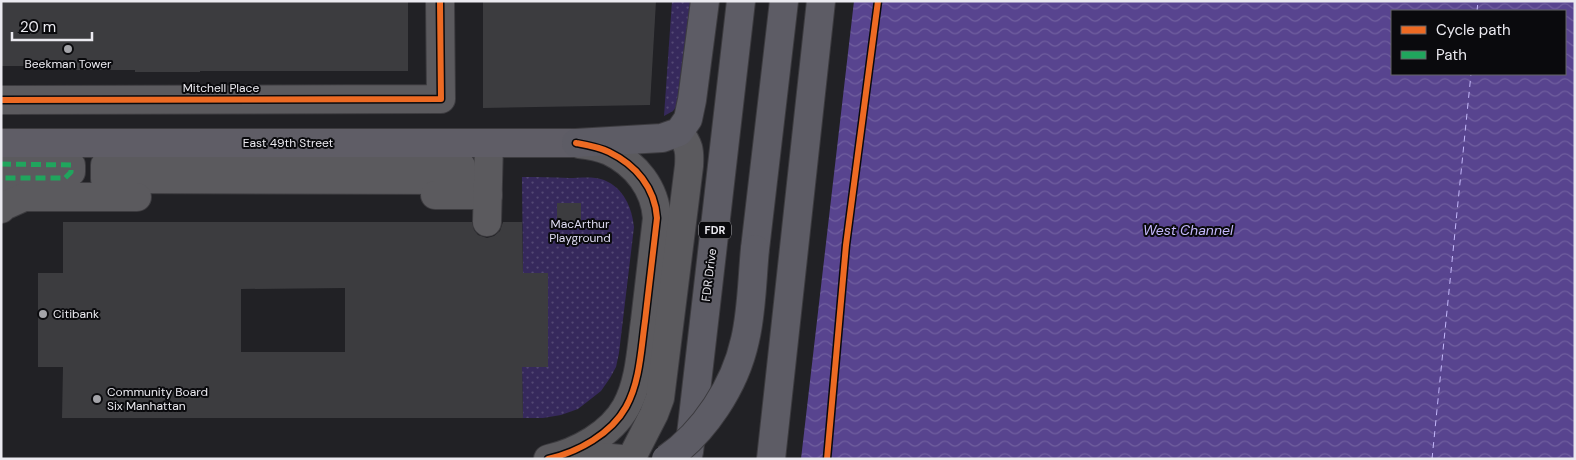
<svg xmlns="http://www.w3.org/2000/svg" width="1576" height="460" viewBox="0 0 1576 460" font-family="'DM Sans',sans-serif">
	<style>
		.green { fill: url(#green-dots) }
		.water { fill: url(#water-waves); fill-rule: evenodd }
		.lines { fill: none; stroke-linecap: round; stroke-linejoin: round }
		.ferry { stroke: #c4b8fb; stroke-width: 1; stroke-dasharray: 6 5; stroke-linecap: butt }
		.building { fill: #3c3c3f; fill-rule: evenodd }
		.minor-casing { stroke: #3c3b3f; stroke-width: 30 }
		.major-casing { stroke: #3c3b3f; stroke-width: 30 }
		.highway-casing { stroke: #3c3b3f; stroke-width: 30 }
		.minor { stroke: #5b5a5e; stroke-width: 28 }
		.major { stroke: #5f5d66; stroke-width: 28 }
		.highway { stroke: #5d5c65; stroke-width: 28 }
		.highway-bridge-casing { stroke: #3c3b3f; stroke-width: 30; stroke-linecap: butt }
		.highway-bridge { stroke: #5d5c65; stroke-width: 28 }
		.quiet { stroke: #20a55d; stroke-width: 5; stroke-dasharray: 10 5; stroke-linecap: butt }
		.cycleway-casing { stroke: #0a0a0d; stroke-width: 9 }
		.cycleway { stroke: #ed6a23; stroke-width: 6 }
		.poi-dot { fill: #a4a4a9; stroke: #0a0a0d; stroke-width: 2 }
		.labels { text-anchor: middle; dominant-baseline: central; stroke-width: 4; stroke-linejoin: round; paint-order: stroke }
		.shield { fill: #0a0a0d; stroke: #a8a7ac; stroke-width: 1 }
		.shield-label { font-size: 11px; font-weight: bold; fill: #ebeaf0 }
		.poi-label { font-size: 12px; fill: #ebeaf0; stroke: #0a0a0d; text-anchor: start }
		.street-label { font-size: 12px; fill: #ebeaf0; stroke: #0a0a0d }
		.park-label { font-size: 12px; fill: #dfdcf3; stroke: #0a0a0d }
		.water-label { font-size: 14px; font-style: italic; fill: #c4b8fb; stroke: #0a0a0d }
	</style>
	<defs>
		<pattern id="green-dots" width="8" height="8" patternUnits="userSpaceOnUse" patternTransform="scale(1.25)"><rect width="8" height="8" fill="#36295c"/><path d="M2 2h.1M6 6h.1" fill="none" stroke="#534874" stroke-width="1.8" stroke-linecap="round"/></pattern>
		<pattern id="water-waves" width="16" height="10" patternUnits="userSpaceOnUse" patternTransform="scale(1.25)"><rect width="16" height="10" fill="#58448f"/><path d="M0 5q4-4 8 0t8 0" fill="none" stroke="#705f9f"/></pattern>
	</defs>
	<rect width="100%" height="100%" fill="#212125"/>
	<!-- green -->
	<g class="green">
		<polygon points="672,1 691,1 679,103 673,111 664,116"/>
		<path d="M522,177C537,177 553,177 569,178C580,178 593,176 604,180C624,188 632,208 634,227L619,353L616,367L610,378L601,391L578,409L561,415L543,418H523L522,367H548V274L523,273Z"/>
	</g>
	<!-- water -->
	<path class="water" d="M854,1H1575V459H801ZM1392,11H1565V74H1392Z"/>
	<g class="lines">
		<!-- ferry -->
		<g class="ferry">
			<polyline points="1477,11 1478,1"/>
			<polyline points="1432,459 1471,74"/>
		</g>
	</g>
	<!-- building -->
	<g class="building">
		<polygon points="1,1 408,1 408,71 200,71 200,72 135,72 135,70 56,70 56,66 1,66"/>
		<polygon points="483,1 656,1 650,105 483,108"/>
		<rect x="557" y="203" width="24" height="23"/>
		<path d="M63,222H472L474,230L478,235L487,238L494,236L500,231L503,222H522L523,273H548V367H522L523,418H62L63,367H38V273H63ZM345,288V352H241V289Z"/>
	</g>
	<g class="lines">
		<!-- minor casing -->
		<g class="minor-casing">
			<g id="minor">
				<polyline points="1,100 441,99 440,1"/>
				<polyline points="1,164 71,165 71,172 65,178 3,178 1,180"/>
				<polygon points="105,165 461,166 461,180 105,179"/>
				<polyline points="435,195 488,195"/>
				<polyline points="1,209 4,206 24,197 137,197"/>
				<polyline points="487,222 489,143"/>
				<path d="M548,459C578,452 611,434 626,407C640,382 641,349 645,321C649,287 653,252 657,218C655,188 636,164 609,151C600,147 589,145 579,144"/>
				<polyline points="570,459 600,457 621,459"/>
				<path d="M631,459L654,414L660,398L689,166C690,150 689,145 679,132"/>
			</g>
		</g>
		<!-- major casing -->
		<g class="major-casing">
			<polyline id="major" points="1,143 576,143"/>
		</g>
		<!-- highway casing -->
		<g class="highway-casing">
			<g id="highway">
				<polyline points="576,143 662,138 679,132 688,119 692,100 705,1"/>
				<polyline points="755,249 784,1"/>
				<polyline points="689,452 741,1"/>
				<polyline points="771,459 821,1"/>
			</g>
		</g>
		<!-- minor -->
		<use href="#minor" class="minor"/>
		<!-- major -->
		<use href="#major" class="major"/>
		<!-- highway -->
		<use href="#highway" class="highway"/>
		<!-- highway-bridge casing -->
		<g class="highway-bridge-casing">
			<path id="highway-bridge" d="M666,459C704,433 735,386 745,340C752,311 752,279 755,249"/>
		</g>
		<!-- highway-bridge -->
		<use href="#highway-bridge" class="highway-bridge"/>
		<!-- quiet -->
		<polyline class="quiet" points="1,164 71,165 71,172 65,178 3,178 1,180"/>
		<!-- cycleway casing -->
		<g class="cycleway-casing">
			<g id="cycleway">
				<polyline points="1,100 441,99 440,1"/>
				<path d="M548,459C578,452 611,434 626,407C640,382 641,349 645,321C649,287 653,252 657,218C655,188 636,165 609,152C599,147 587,145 576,143"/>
				<polyline points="827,459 846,245 878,1"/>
			</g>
		</g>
		<!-- cycleway -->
		<use href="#cycleway" class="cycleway"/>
	</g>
	<!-- markers -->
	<g class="poi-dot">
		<circle cx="68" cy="49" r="5"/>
		<circle cx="43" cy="314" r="5"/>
		<circle cx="97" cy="399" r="5"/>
	</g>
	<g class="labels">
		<!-- shield labels -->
		<rect class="shield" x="699" y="221.5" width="32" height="17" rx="4"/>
		<g class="shield-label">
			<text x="715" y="230">FDR</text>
		</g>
		<!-- poi labels -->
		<g class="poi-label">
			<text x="68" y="64" text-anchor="middle">Beekman Tower</text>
			<text x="53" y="314">Citibank</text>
			<text x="107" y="392">Community Board<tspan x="107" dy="14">Six Manhattan</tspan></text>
		</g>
		<!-- street labels -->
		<g class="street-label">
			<text x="221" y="88">Mitchell Place</text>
			<text x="288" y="143">East 49th Street</text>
			<text transform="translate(709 275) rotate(-83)">FDR Drive</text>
		</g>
		<!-- park labels -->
		<g class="park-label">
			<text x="580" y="224">MacArthur<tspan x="580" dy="14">Playground</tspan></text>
		</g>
		<!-- water labels -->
		<g class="water-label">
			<text x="1188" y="230">West Channel</text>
		</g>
	</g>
	<!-- border -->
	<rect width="1576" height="460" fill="none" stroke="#ebeaf0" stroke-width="5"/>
	<!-- legend -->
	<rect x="1391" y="10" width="175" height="65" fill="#0a0a0d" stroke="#646468"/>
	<rect x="1401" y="26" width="25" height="8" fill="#ed6a23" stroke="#646468"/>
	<text x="1436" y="35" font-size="15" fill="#ebeaf0">Cycle path</text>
	<rect x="1401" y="51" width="25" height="8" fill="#20a55d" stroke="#646468"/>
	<text x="1436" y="60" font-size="15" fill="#ebeaf0">Path</text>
	<!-- scale -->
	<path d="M12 32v8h80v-8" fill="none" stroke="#ebeaf0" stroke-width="2.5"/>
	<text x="20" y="32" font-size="15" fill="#ebeaf0" stroke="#0a0a0d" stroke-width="4" paint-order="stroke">20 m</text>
</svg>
